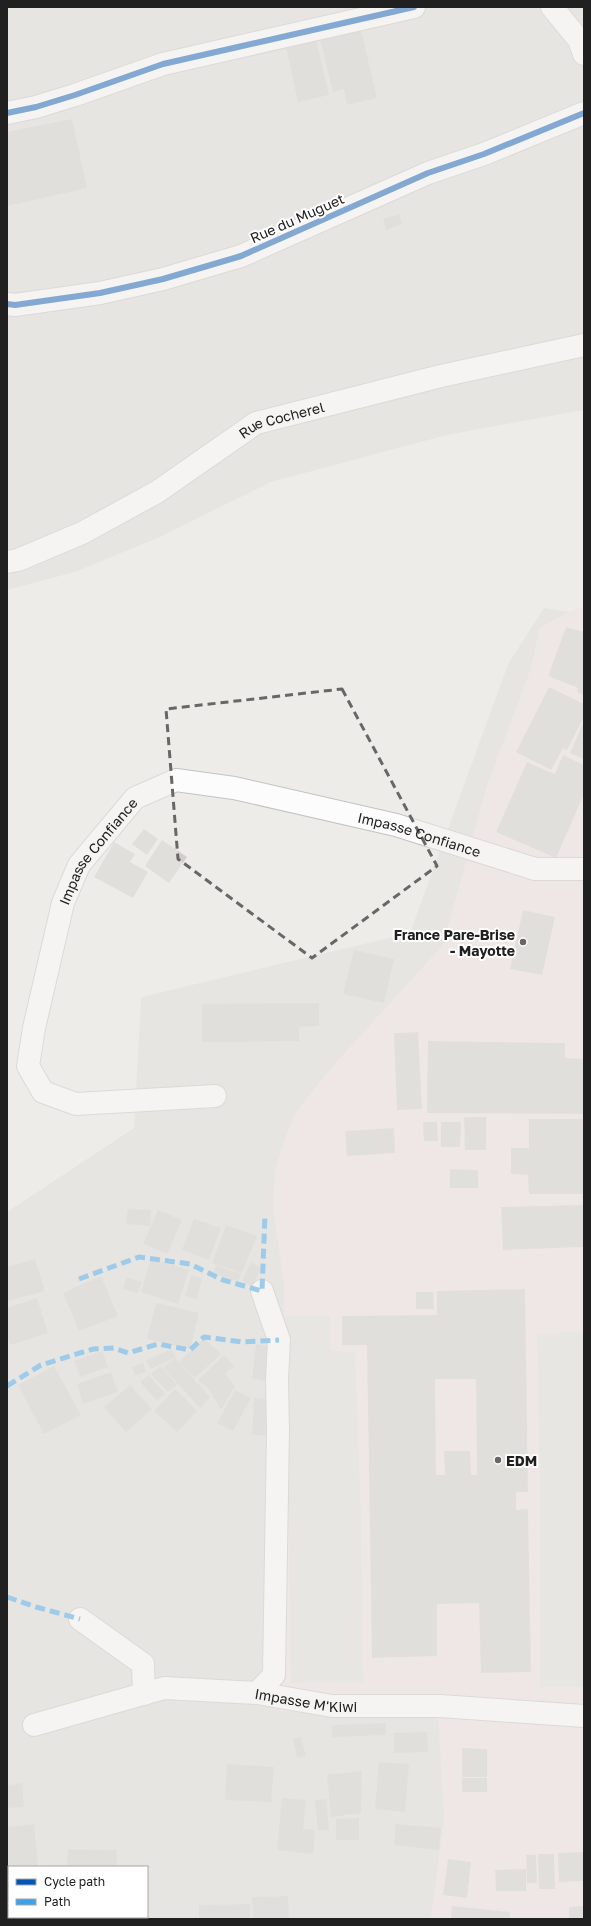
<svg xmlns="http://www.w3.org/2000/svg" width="591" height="1926" viewBox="0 0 591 1926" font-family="'Golos Text',sans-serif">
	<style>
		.residential { fill: #dddcda; fill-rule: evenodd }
		.commercial { fill: #efe1e1 }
		.parking { fill: #dedddc }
		.building { fill: #d1cecc; fill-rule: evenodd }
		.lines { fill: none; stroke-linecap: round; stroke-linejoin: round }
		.minor-casing { stroke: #c4c3c1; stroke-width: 24 }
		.minor { stroke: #fcfcfc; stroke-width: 22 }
		.quiet { stroke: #3da2ea; stroke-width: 5; stroke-dasharray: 10 5; stroke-linecap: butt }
		.cycleway-casing { stroke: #fff; stroke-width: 8 }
		.cycleway { stroke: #0057b8; stroke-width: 6 }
		.marked { fill: none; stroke: #686766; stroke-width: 3; stroke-dasharray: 8 5; stroke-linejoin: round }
		.poi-dot { fill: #686766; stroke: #fff; stroke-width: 1.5 }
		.labels { text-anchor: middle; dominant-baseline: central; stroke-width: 4; stroke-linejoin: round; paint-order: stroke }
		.street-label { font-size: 14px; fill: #202020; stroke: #fff }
		.poi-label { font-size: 14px; font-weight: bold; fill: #202020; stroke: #fff; text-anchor: end }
	</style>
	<rect width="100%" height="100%" fill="#eeece9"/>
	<!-- residential -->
	<g class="residential">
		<polygon points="7,7 584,7 584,410 447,435 271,482 160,537 75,572 7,590"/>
		<path d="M544,608L584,614V1919H7V1212L134,1128L141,997L410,933L508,664ZM9,1867H147V1917H9Z"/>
	</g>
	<!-- commercial -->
	<polygon class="commercial" points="576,608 584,609 584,1919 431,1919 444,1817 438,1710 280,1711 282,1686 284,1478 284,1282 273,1209 275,1172 283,1144 296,1112 333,1066 443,945 487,786 530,671 540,628"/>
	<!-- parking -->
	<g class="parking">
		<polygon points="285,1316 330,1316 331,1351 355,1352 361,1514 363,1683 291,1683"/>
		<polygon points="584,1331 584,1687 540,1687 540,1481 537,1334"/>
	</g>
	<!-- building -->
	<g class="building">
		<polygon points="360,26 377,98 347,105 344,89 333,92 319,35"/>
		<polygon points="316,40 329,95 298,102 286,47"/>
		<polygon points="72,119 87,188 7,206 7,132"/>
		<polygon points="399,214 402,224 386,230 383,219"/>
		<polygon points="566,627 584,632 584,695 577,692 578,688 548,676"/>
		<polygon points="549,687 584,704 584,717 567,750 563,748 551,770 516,752"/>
		<polygon points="584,721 584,759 570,753"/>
		<polygon points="563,755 584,765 584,794 556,858 496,832 527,762 555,774"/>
		<polygon points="144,829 158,839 147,855 132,844"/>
		<polygon points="162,840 187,857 169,883 145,866"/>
		<polygon points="114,842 135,854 130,862 148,872 133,898 94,877"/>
		<polygon points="523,910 555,917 542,975 510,969"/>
		<polygon points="354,950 394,959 384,1003 343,994"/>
		<polygon points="319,1003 319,1026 299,1027 299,1041 202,1042 202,1004"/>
		<polygon points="418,1032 422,1109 397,1110 394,1033"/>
		<polygon points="428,1041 565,1043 565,1058 584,1059 584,1114 427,1113"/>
		<polygon points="464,1117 486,1117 486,1150 465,1150"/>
		<polygon points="529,1119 584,1119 584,1194 529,1194 528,1175 511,1174 511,1148 529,1148"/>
		<polygon points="423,1122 437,1122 438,1141 424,1141"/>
		<polygon points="441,1122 461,1122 460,1147 441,1147"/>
		<polygon points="394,1128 395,1153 347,1156 345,1131"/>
		<polygon points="450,1169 478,1170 478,1188 450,1188"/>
		<polygon points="584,1205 584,1247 503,1250 501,1207"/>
		<polygon points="128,1208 151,1210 150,1226 126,1224"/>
		<polygon points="158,1210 182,1220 167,1254 143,1244"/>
		<polygon points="194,1219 221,1228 209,1260 182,1250"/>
		<polygon points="226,1225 257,1236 242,1273 212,1263"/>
		<polygon points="35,1259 45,1291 7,1301 7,1267"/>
		<polygon points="151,1259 189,1270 178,1304 141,1292"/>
		<polygon points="251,1262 261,1268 252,1287 242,1281"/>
		<polygon points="216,1265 241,1274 238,1282 213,1273"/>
		<polygon points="191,1275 202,1278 197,1299 185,1296"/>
		<polygon points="101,1276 118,1316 79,1331 63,1293"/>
		<polygon points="127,1277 142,1282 138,1293 123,1289"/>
		<path d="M525,1289L528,1492H516V1510L528,1509L531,1672L481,1673L479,1603L437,1604V1656L372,1658L367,1345H342V1316L437,1315V1291ZM435,1379H476L477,1475H471L470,1451H444L445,1475H436Z"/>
		<polygon points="416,1292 433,1292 434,1309 416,1309"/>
		<polygon points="37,1298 48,1333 10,1345 7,1335 7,1308"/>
		<polygon points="156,1303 199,1313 190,1349 147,1339"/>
		<polygon points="204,1338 221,1354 195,1378 179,1362"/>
		<polygon points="256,1344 276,1347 272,1382 252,1379"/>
		<polygon points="171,1349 176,1357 151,1369 146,1361"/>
		<polygon points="102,1351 108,1367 80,1377 74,1361"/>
		<polygon points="224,1355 234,1366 225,1374 235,1386 221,1410 209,1389 198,1380"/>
		<polygon points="175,1358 210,1397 200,1408 163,1368"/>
		<polygon points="143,1363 146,1372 135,1375 132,1367"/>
		<polygon points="54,1366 81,1415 44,1434 18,1385"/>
		<polygon points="160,1366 177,1385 168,1392 151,1374"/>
		<polygon points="111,1372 118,1392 83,1404 77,1384"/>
		<polygon points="149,1375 165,1394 157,1401 140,1382"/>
		<polygon points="130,1385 152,1409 126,1432 104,1407"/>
		<polygon points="175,1389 197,1411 177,1432 154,1411"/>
		<polygon points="235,1390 251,1398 233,1431 217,1423"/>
		<polygon points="254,1398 276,1400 274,1436 252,1435"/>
		<polygon points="386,1723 386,1735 332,1737 332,1725"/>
		<polygon points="427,1732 428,1752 394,1753 394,1733"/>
		<polygon points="301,1737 306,1756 297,1758 293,1739"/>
		<polygon points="462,1748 487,1749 487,1777 462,1777"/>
		<polygon points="379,1762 409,1764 405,1812 375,1809"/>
		<polygon points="227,1764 274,1767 271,1802 225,1800"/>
		<polygon points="362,1771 361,1813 331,1817 327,1775"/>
		<rect x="462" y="1778" width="25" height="14"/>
		<polygon points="22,1783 24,1807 7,1808 7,1785"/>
		<polygon points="282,1798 306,1800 303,1829 315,1830 313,1854 277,1850"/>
		<polygon points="326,1799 329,1830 318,1831 315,1800"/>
		<polygon points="359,1818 359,1840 336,1840 336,1819"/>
		<polygon points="34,1824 38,1867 9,1867 9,1909 7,1909 7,1827"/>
		<polygon points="396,1824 441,1828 439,1850 394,1845"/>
		<polygon points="68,1849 117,1850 116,1867 67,1867"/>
		<polygon points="584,1852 584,1881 559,1882 558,1853"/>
		<polygon points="538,1854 554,1854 555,1889 539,1889"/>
		<polygon points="526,1855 536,1855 537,1883 527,1883"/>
		<polygon points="448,1859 471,1862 467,1898 443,1895"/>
		<polygon points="526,1869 526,1891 496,1891 495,1870"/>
		<polygon points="288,1896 289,1919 253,1919 252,1897"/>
		<polygon points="250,1904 250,1919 199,1919 199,1905"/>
		<polygon points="452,1906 510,1912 510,1919 451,1919"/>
		<polygon points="584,1906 584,1919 569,1919 569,1907"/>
		<rect x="57" y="1917" width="42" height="2"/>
	</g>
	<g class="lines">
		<!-- minor casing -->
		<g class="minor-casing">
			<g id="minor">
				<polyline points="552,7 579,40 584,54"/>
				<polyline points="7,113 36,107 75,95 163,64 414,7"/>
				<polyline points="7,304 15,305 100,293 163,279 241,256 428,173 484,154 584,113"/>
				<path id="s1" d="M7,562L18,560L82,533L157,492L256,423L441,376L584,345"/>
				<path id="s2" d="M215,1096L76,1104L43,1092L28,1066L34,1028L63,903L79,865L135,798L176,780L234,788L396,825L535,869H584"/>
				<polyline points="80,1619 143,1664 144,1694"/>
				<polyline points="257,1693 274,1675 278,1430 277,1380 279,1340 262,1291"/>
				<path id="s3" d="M34,1725L164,1688L257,1693L332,1706H440L584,1716"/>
			</g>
		</g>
		<!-- minor -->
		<use href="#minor" class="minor"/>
		<!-- quiet -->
		<g class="quiet">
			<polyline points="79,1279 139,1257 190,1264 223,1280 262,1291 265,1214"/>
			<polyline points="7,1386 41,1365 93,1349 114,1348 128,1353 158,1344 190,1350 204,1337 242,1342 279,1340"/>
			<polyline points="7,1597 36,1607 80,1619"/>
		</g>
		<!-- cycleway casing -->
		<g class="cycleway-casing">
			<g id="cycleway">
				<polyline points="7,113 36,107 75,95 163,64 414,7"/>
				<polyline points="7,304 15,305 100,293 163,279 241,256 428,173 484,154 584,113"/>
			</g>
		</g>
		<!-- cycleway -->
		<use href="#cycleway" class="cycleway"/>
	</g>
	<!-- marked area -->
	<path d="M0 0H591V1926H0ZM342,689L437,866L312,958L178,859L166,709Z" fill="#eeece9" fill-opacity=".55" fill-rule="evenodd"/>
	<path class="marked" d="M342,689L437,866L312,958L178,859L166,709Z"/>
	<!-- markers -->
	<g class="poi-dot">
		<circle cx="523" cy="942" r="4"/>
		<circle cx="498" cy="1460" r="4"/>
	</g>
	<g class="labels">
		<!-- street labels -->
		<g class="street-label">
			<text transform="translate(297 218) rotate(-24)">Rue du Muguet</text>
			<text stroke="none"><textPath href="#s1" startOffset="312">Rue Cocherel</textPath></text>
			<text stroke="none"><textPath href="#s2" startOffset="794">Impasse Confiance</textPath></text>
			<text stroke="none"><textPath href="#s2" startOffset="434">Impasse Confiance</textPath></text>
			<text stroke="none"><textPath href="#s3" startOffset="278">Impasse M'Kiwi</textPath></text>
		</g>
		<!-- poi labels -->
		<g class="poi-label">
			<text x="515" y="934">France Pare-Brise<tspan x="515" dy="16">- Mayotte</tspan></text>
			<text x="506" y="1460" text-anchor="start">EDM</text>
		</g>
	</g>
	<!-- border -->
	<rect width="591" height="1926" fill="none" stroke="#202020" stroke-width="16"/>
	<!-- legend -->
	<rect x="8" y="1866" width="140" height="52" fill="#ffffff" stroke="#a6a6a6"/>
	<rect x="16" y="1879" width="20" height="6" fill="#0057b8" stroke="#a6a6a6"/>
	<text x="44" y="1886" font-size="12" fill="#202020">Cycle path</text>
	<rect x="16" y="1899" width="20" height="6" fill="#3da2ea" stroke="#a6a6a6"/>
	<text x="44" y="1906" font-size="12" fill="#202020">Path</text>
</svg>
